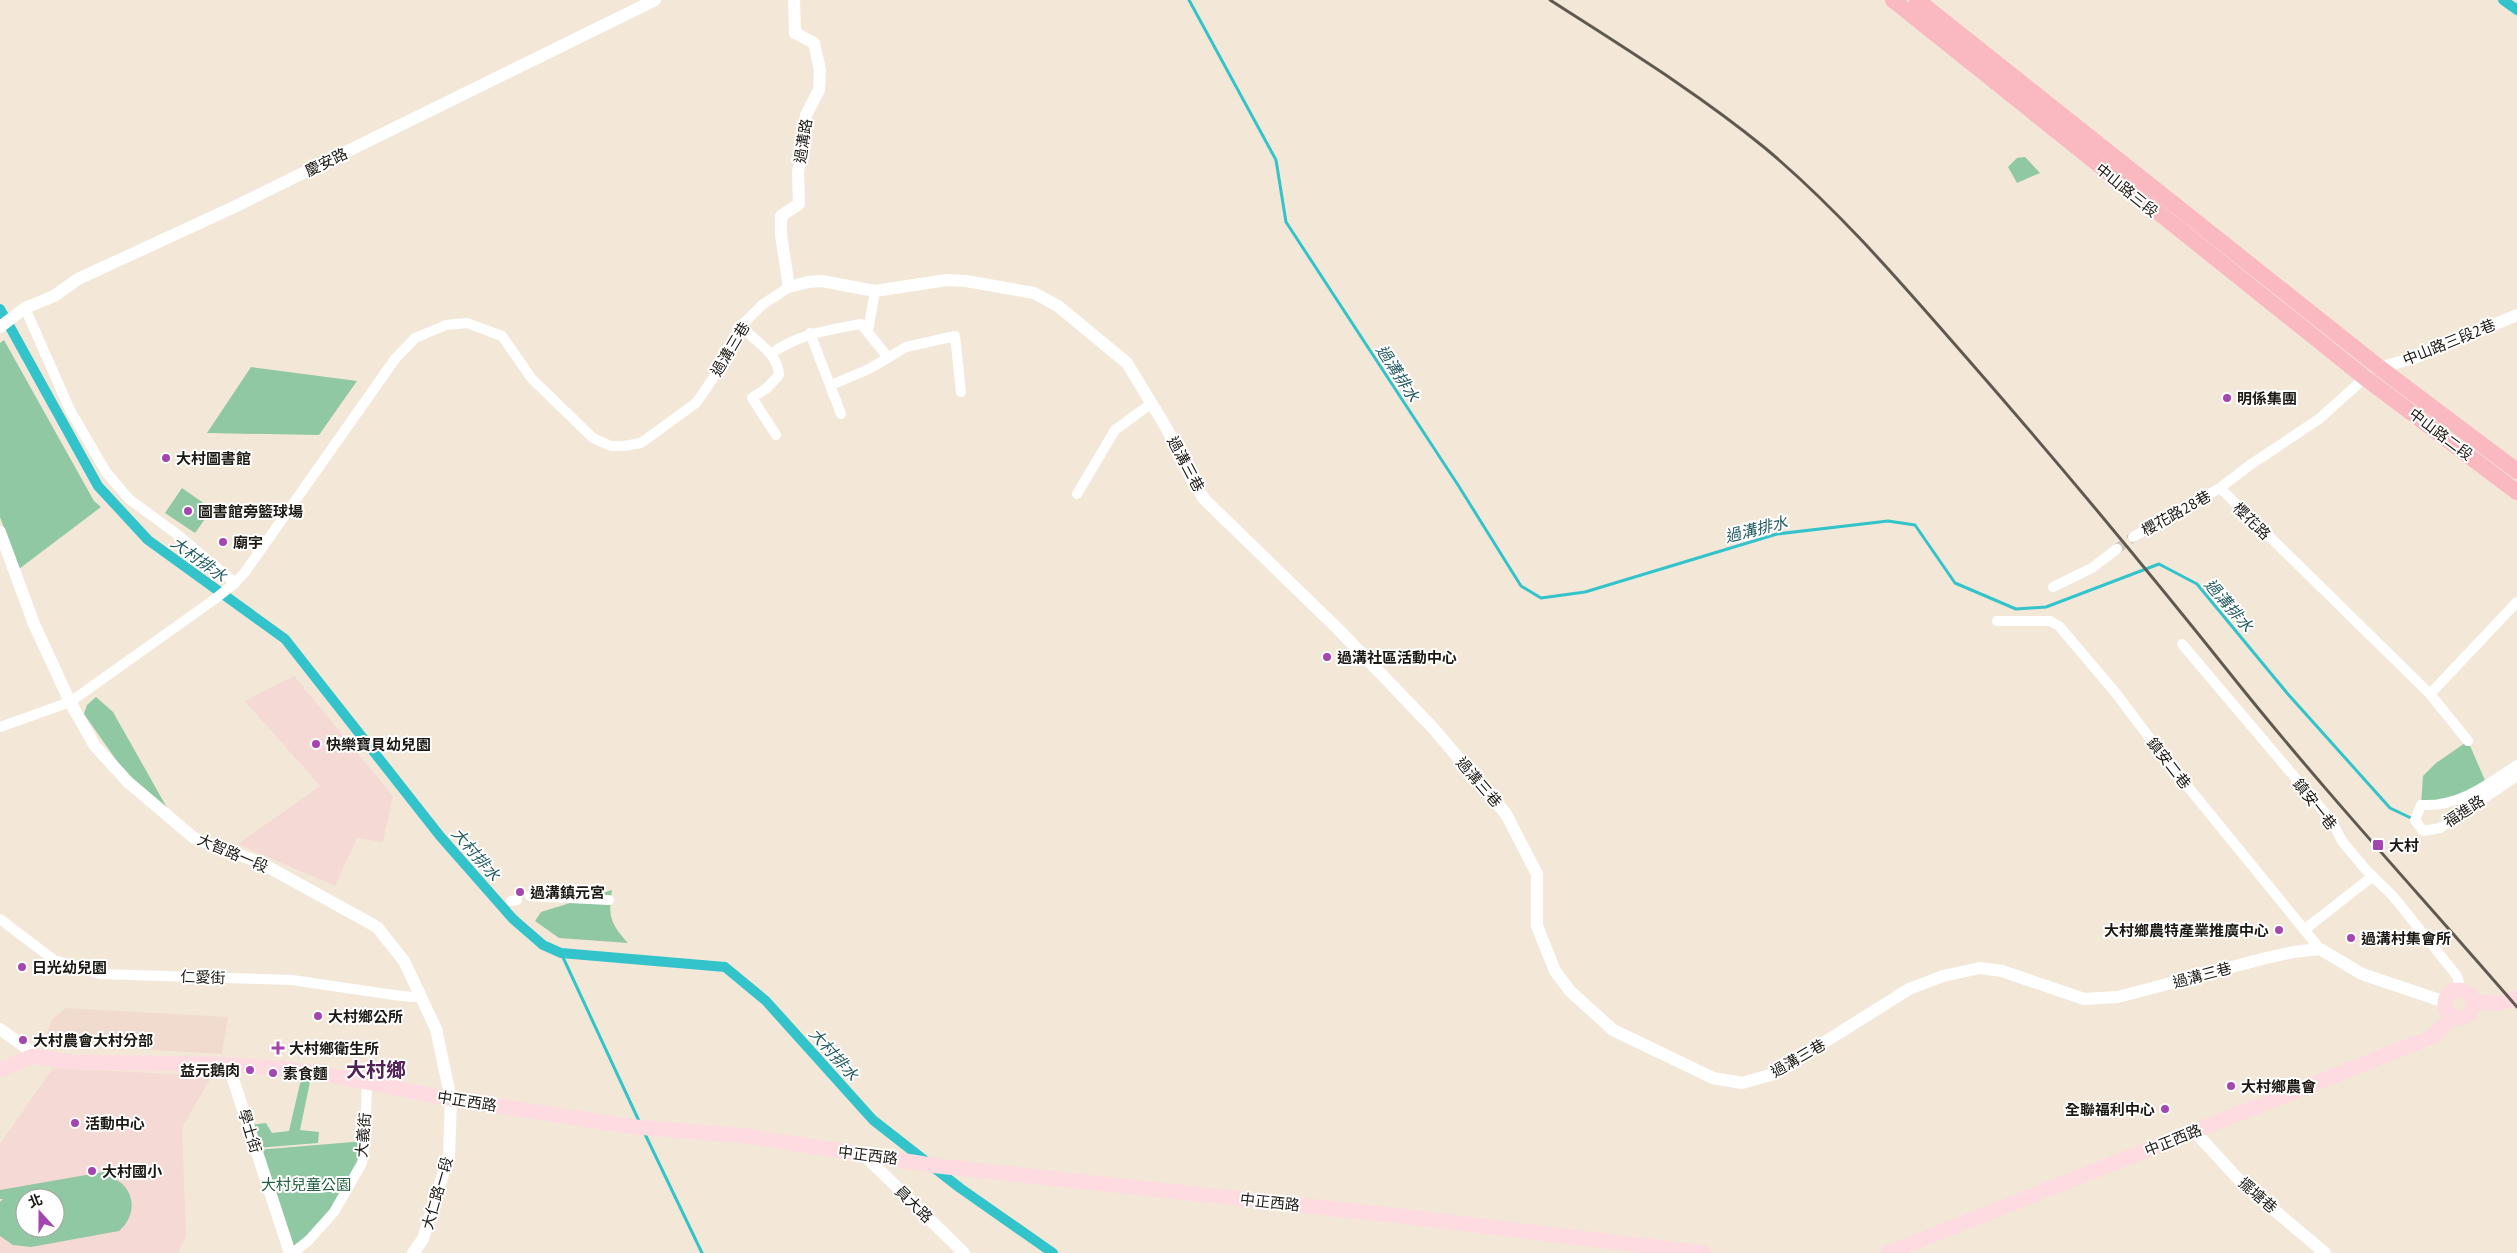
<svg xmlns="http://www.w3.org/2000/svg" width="2517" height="1253" viewBox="0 0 2517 1253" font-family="'PT Sans','Noto Sans TC',sans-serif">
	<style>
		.commercial { fill: #f1dbce }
		.education { fill: #f4d9d4; fill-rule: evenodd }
		.green { fill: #90c8a3; fill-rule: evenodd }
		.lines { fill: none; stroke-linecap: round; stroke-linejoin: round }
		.stream { stroke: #33c3cb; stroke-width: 3 }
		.canal { stroke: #33c3cb; stroke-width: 10 }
		.minor-tunnel { stroke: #d3c9bb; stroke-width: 10; stroke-dasharray: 10 5; stroke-linecap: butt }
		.minor { stroke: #fff; stroke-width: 10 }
		.tertiary { stroke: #fff; stroke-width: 12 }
		.secondary { stroke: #fddbe0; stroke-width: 15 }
		.primary { stroke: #fab8c1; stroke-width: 16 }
		.rail { stroke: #5f5950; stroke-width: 3 }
		.poi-dot { fill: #a446af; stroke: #fff; stroke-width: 2 }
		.labels { text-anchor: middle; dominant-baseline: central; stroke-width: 4; stroke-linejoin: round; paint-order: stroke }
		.street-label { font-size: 15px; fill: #1d1914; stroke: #fff }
		.poi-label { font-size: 15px; font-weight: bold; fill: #1d1914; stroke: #fff; text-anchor: start }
		.park-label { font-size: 15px; fill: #21613d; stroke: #fff }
		.water-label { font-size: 16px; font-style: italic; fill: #265e62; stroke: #fff }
		.district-label { font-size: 20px; font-weight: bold; fill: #502255; stroke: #fff }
	</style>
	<rect width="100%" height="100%" fill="#f3e8d8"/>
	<!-- commercial -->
	<polygon class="commercial" points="66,1008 228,1017 222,1054 84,1046 47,1048 47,1033 52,1019"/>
	<!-- education -->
	<g class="education">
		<polygon points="294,676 393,796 383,842 357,838 335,886 238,844 320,786 245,701"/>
		<path d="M53,1068L212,1076L182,1127L186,1236L178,1253H0V1144ZM25,1198H55V1228H25Z"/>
	</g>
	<!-- green -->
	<g class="green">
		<polygon points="2025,157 2040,173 2017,183 2008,167 2017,158"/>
		<polygon points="4,340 94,501 101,507 19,569 0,517 0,343"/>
		<polygon points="251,367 357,381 319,435 207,433"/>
		<polygon points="182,488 212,509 195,533 165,513"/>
		<polygon points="96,697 113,712 170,813 131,781 84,714 87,705"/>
		<polygon points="2468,741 2487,785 2437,806 2421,805 2423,776 2436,763"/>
		<path d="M612,890C608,916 610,923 628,943L559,938L535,921L541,912Z"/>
		<polygon points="302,1075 311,1077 300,1130 319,1132 318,1143 257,1148 250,1125 266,1123 272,1133 289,1131"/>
		<polygon points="365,1141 362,1163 334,1212 293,1253 256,1150"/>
		<path d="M132,1167L133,1175L115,1179C136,1190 137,1216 119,1231L31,1247L13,1245L0,1236V1202L3,1199H0V1190ZM25,1198H55V1228H25Z"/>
	</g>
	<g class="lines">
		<!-- stream -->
		<g class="stream">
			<polyline points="1189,0 1276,160 1286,222 1458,485 1521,586 1541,598 1585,592 1777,534 1888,521 1915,525 1955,583 2016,609 2046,607 2159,564 2197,584 2287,693 2390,808 2413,819"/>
			<polyline points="561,953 639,1121"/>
			<polyline points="644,1132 702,1253"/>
		</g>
		<!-- canal -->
		<g class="canal">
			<polyline points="2503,0 2517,10"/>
			<polyline points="0,309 98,486 148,540 285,639 440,836 513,919 543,945 561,953 725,967 766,1001 873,1120 960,1188 1053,1253"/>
		</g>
		<!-- minor-tunnel -->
		<polyline class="minor-tunnel" points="2117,549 2133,537"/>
		<!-- minor -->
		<g class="minor">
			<polyline points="25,308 70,410 106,472 129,499 178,535 235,583 245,572 395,359 415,338 446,325 467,323 502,336 532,379 593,438 611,446 624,446 641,443 696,403 716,374 741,326 762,305 789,287"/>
			<path d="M741,326C755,342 778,352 779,375L767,388L752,398L776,435"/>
			<polyline points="868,331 875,291"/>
			<polyline points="810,333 841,414"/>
			<path d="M772,353C799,334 828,330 861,324L887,356"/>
			<polyline points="831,385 869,369 906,347 955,336 961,392"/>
			<polyline points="2220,488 2430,694 2468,741"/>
			<polyline points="1077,494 1115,430 1152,403"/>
			<polyline points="2133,537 2220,488 2250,465 2319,419 2368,375"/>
			<polyline points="2053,587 2092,568 2117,549"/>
			<polyline points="1997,621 2050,621 2059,626 2115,692 2167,761 2320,949"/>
			<polyline points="2182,644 2331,820 2342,841 2367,871 2393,896 2457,976 2461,990"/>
			<polyline points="2430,694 2517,602"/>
			<polyline points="0,727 70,702 215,599 235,583"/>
			<path d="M2517,765C2487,785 2459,807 2421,805L2415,820L2423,831L2440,828L2517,776"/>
			<polyline points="530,896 609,900"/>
			<polyline points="511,901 517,900"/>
			<polyline points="0,919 54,960 100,974 292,980 394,995 413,997 421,996"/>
			<polyline points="2304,930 2373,876"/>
			<polyline points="293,1253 309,1240 334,1212 362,1163 365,1141 367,1082"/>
		</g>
		<!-- tertiary -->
		<g class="tertiary">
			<polyline points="794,0 795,33 814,43 820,70 819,90 806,115 798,173 799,204 781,216 781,235 789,287 808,282 822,281 875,291 947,280 966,281 1034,293 1058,306 1127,363 1167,429 1191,478 1204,499 1338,629 1433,728 1506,814 1537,874 1537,926 1555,971 1570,991 1613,1030 1713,1078 1742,1083 1774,1074 1909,989 1943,976 1980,968 2002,971 2084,999 2118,997 2266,958 2293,952 2320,949 2362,974 2445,1002"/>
			<polyline points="0,327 25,308 54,296 78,279 232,208 655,0"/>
			<polyline points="2380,368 2419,356 2517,315"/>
			<polyline points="0,532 34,624 70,702 95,746 128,782 194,838 261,863 377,927 404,961 436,1029 451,1099 449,1155 423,1239 413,1253"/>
			<polyline points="0,1029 25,1047 33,1056"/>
			<polyline points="232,1065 232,1076 290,1253"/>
			<polyline points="2195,1132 2241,1182 2325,1253"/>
			<polyline points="864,1155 964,1253"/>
		</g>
		<!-- secondary -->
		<g class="secondary">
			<circle cx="2459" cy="1004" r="14"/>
			<polyline points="2474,1002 2500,1003 2517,998"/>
			<polyline points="0,1070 33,1056 71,1062 215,1064 279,1068 331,1075 451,1099 636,1127 746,1136 938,1166 1401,1216 1704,1253"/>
			<polyline points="1888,1253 2434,1036 2452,1017"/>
		</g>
		<!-- primary -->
		<g class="primary">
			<polyline points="1893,0 2364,377 2517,492"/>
			<polyline points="1917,0 2380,368 2517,471"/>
		</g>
		<!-- rail -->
		<path class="rail" d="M1550,0C1623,47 1698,93 1765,148C1839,210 1902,284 1965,356C2057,461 2145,567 2232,676C2323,790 2422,897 2517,1007"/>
	</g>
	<!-- markers -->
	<g class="poi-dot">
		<circle cx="2227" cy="398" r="5"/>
		<circle cx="166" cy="458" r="5"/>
		<circle cx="188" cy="511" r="5"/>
		<circle cx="223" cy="542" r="5"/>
		<circle cx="1327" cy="657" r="5"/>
		<circle cx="316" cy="744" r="5"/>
		<rect x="2372" y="839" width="12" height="12" rx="2.5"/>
		<circle cx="520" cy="892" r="5"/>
		<circle cx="2279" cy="930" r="5"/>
		<circle cx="2351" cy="938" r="5"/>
		<circle cx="22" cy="967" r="5"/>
		<circle cx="318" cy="1016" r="5"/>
		<circle cx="23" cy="1040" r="5"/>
		<path d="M275.5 1040.5h5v5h5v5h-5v5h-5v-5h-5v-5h5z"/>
		<circle cx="250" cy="1070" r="5"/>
		<circle cx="273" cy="1073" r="5"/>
		<circle cx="2231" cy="1086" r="5"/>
		<circle cx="2165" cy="1109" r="5"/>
		<circle cx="75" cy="1123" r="5"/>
		<circle cx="92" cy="1171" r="5"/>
	</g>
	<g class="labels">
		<!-- street labels -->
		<g class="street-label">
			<text transform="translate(803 141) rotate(-81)">過溝路</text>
			<text transform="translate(326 162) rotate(-26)">慶安路</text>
			<text transform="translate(2127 190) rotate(39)">中山路三段</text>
			<text transform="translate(2449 342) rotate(-22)">中山路三段2巷</text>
			<text transform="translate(730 349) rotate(-59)">過溝三巷</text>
			<text transform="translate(2441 434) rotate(37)">中山路二段</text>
			<text transform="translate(1186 464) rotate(62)">過溝三巷</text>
			<text transform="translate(2176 513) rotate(-29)">櫻花路28巷</text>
			<text transform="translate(2252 521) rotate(44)">櫻花路</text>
			<text transform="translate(2169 763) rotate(52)">鎮安二巷</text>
			<text transform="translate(1479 782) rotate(49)">過溝三巷</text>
			<text transform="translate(2315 804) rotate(52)">鎮安一巷</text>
			<text transform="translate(2464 811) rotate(-33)">福進路</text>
			<text transform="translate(233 853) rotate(23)">大智路一段</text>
			<text transform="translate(2202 975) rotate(-15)">過溝三巷</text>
			<text transform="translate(203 977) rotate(2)">仁愛街</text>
			<text transform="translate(1798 1058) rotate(-30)">過溝三巷</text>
			<text transform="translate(467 1101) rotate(9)">中正西路</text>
			<text transform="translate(250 1131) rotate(73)">學士街</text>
			<text transform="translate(363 1135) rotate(-85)">大義街</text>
			<text transform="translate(2173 1140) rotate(-22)">中正西路</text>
			<text transform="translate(868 1155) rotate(7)">中正西路</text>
			<text transform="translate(437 1193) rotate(-74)">大仁路一段</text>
			<text transform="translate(2258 1195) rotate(41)">擺塘巷</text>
			<text transform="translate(1270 1202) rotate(6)">中正西路</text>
			<text transform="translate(914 1204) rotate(44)">員大路</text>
		</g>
		<!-- poi labels -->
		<g class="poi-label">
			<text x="2237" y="398">明係集團</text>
			<text x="176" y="458">大村圖書館</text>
			<text x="198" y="511">圖書館旁籃球場</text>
			<text x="233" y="542">廟宇</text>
			<text x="1337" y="657">過溝社區活動中心</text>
			<text x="326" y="744">快樂寶貝幼兒園</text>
			<text x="2389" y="845">大村</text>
			<text x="530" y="892">過溝鎮元宮</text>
			<text x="2269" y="930" text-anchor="end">大村鄉農特產業推廣中心</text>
			<text x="2361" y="938">過溝村集會所</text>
			<text x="32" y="967">日光幼兒園</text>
			<text x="328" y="1016">大村鄉公所</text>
			<text x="33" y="1040">大村農會大村分部</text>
			<text x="289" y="1048">大村鄉衛生所</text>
			<text x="240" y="1070" text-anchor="end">益元鵝肉</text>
			<text x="283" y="1073">素食麵</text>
			<text x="2241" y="1086">大村鄉農會</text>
			<text x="2155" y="1109" text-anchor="end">全聯福利中心</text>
			<text x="85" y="1123">活動中心</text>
			<text x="102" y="1171">大村國小</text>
		</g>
		<!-- park labels -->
		<g class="park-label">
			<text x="306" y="1184">大村兒童公園</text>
		</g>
		<!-- water labels -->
		<g class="water-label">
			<text transform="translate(1398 373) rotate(57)">過溝排水</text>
			<text transform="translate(1756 529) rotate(-14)">過溝排水</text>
			<text transform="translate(199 559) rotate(36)">大村排水</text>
			<text transform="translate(2229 605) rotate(49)">過溝排水</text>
			<text transform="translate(476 854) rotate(49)">大村排水</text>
			<text transform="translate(834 1054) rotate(48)">大村排水</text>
		</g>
		<!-- district labels -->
		<g class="district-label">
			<text x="376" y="1070">大村鄉</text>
		</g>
	</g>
	<!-- north arrow -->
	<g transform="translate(40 1213) rotate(339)"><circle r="24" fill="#ffffff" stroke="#a5a3a1"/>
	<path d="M0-4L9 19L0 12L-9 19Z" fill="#a446af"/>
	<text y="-8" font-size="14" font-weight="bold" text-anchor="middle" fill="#1d1914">北</text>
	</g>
</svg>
